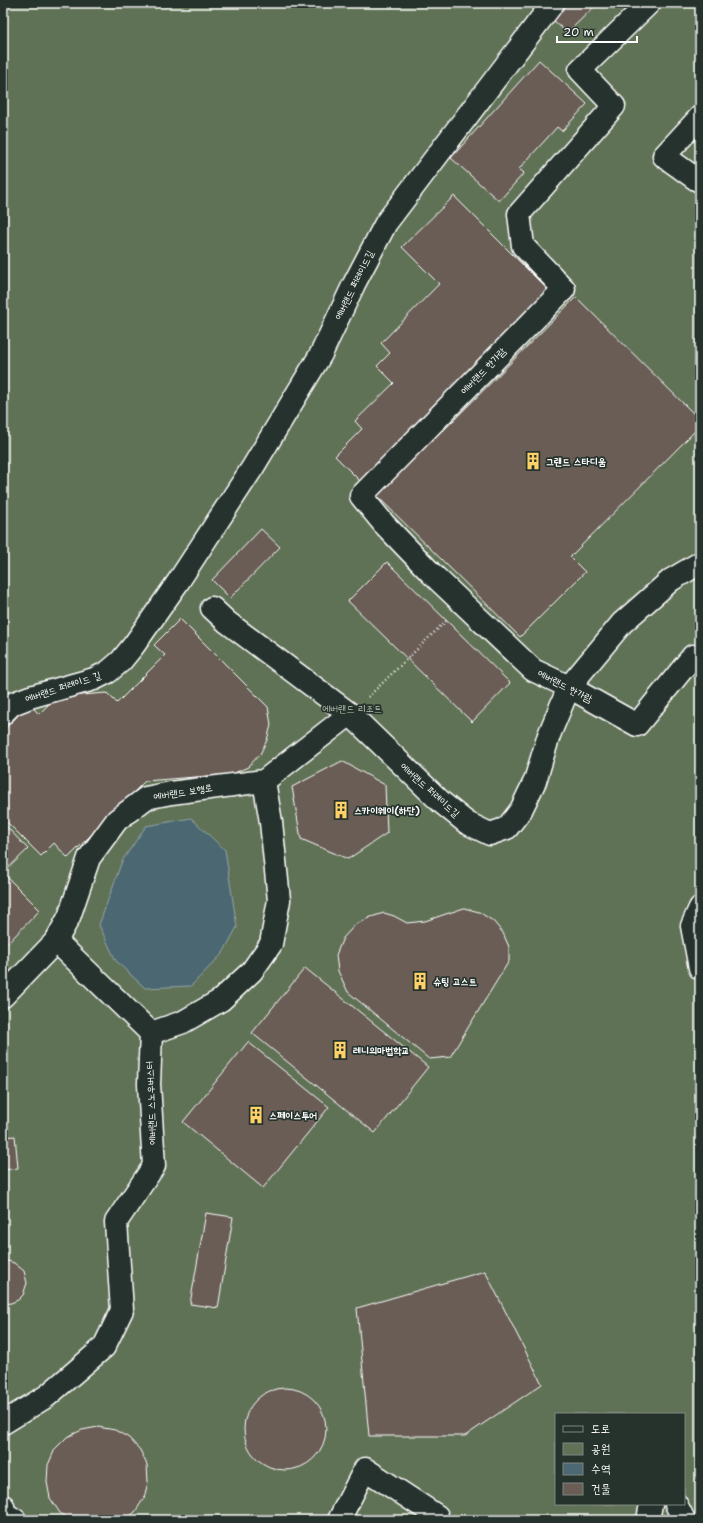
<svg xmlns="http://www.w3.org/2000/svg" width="703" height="1523" viewBox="0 0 703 1523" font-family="'Shantell Sans','Poor Story',sans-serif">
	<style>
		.green { fill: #607255; stroke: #b0b8aa; fill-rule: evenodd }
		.water { fill: #4c6872; stroke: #94a4aa }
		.building { fill: #695d56; stroke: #fff }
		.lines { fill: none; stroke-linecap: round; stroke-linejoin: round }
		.minor-casing { stroke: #fff; stroke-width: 25 }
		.path { stroke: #fff; stroke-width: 2.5; stroke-dasharray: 1 3; stroke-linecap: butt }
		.minor { stroke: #26332d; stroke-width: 22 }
		.labels { text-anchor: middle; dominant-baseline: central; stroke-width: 3.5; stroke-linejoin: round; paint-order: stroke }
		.street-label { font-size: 10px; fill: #fff; stroke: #26332d }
		.poi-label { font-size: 10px; font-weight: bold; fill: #fff; stroke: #26332d; text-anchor: start }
		.park-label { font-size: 10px; fill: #b7c0b2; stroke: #26332d }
	</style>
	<rect width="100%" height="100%" fill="#26332d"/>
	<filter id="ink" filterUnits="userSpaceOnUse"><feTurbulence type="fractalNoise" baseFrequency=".025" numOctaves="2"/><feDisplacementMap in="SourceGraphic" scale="8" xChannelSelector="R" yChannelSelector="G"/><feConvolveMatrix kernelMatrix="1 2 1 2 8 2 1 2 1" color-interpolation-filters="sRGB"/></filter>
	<g filter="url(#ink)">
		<!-- green -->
		<path class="green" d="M3,3H700V1520H3ZM556,1414H684V1504H556Z"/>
		<!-- water -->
		<polygon class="water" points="191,818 225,850 237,927 223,953 191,986 145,988 116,961 99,925 122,861 146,826"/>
		<!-- building -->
		<g class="building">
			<polygon points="556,3 598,3 567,33 548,15"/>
			<polygon points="539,60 587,104 562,131 557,127 519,169 524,173 499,201 451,158"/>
			<polygon points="454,196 549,291 360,481 335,456 362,429 355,421 394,383 377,366 390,353 381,343 439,284 402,247"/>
			<polygon points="576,297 700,420 700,426 570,557 585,572 520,637 371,490 436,424 443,431"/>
			<polygon points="261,529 280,547 230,598 212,580"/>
			<polygon points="387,562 510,683 472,722 348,601"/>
			<polygon points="180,619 268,707 271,725 267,740 260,754 248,767 232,774 145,781 68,858 54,843 41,856 3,818 3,731 29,704 39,714 56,697 107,693 117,703 165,655 154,645"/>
			<polygon points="342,761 385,785 387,833 348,859 301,839 292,787"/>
			<polygon points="3,823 28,849 3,873"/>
			<polygon points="5,875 40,910 3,948 3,876"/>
			<polygon points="464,908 479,912 493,921 503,933 509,947 509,961 450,1057 429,1059 348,992 338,971 336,955 343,938 356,924 371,917 384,913 394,916 407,923 425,921"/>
			<polygon points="305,968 428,1067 375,1133 252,1033"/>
			<polygon points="248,1042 329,1107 263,1188 183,1122"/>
			<polygon points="15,1136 18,1168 3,1170 3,1137"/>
			<polygon points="206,1213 233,1217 218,1308 190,1304"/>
			<polygon points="8,1261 14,1263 24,1271 27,1283 23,1295 18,1300 11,1303 4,1304 3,1303 3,1262"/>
			<polygon points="485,1271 542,1384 465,1436 369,1436 357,1308"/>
			<circle cx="285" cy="1429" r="41"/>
			<polygon points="98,1427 115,1430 129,1438 140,1450 147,1465 148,1482 144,1498 135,1512 125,1520 69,1520 60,1513 50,1498 47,1482 48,1465 55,1449 67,1437 82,1430"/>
		</g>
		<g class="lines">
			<!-- minor casing -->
			<g class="minor-casing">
				<g id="minor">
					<polyline points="649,3 580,70 614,106 519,214 523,246 564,289 361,496 384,524 431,573 533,670 569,687 637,725 693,656"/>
					<polyline points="700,117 664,156 696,179 700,181"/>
					<polyline points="212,608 227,622 350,714 441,802 467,823 490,834 507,828 521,810 535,781 549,735 569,687 622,623 671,580 700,563"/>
					<polyline points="3,713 12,704 30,697 94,679 108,672 121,661 134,645 178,582 253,467 321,354 354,284 386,223 553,3"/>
					<polyline points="700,908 692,926 700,968"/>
					<polyline points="56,941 151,1033"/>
					<polyline points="3,996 56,941 69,917 89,858 117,820 146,798 171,793 264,781 350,714"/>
					<polyline points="3,1423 47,1396 104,1347 122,1310 116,1222 154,1166 149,1084 151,1033 183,1022 221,1000 252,971 271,944 279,900 271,822 264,781"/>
					<polyline points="676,1504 684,1520"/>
					<polyline points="3,1506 4,1513 15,1520"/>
					<polyline points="339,1520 365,1469 437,1516"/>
					<polyline points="648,1520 651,1504"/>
				</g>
			</g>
			<!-- path -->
			<polyline class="path" points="368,697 446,621"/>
			<!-- minor -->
			<use href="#minor" class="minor"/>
		</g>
	</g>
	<!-- icons -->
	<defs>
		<g id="building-bare" transform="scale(1.38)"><path d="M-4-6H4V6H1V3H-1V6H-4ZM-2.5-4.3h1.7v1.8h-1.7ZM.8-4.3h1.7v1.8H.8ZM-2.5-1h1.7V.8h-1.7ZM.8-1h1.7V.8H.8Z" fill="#ffd166" stroke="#26332d" stroke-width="2.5" paint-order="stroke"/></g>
	</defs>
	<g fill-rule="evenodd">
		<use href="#building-bare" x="533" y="461"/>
		<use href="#building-bare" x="341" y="810"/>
		<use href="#building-bare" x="420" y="981"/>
		<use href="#building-bare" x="340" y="1050"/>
		<use href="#building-bare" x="256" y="1115"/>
	</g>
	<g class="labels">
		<!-- street labels -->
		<g class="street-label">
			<text transform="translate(354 285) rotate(-64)">에버랜드 퍼레이드길</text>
			<text transform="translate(483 371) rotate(-46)">에버랜드 한가람</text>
			<text transform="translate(565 686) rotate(27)">에버랜드 한가람</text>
			<text transform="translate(63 687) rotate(-18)">에버랜드 퍼레이드 길</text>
			<text transform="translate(430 790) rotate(42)">에버랜드 퍼레이드길</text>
			<text transform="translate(183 792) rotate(-9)">에버랜드 보행로</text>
			<text transform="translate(151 1103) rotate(-92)">에버랜드 스노우버스터</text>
		</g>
		<!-- poi labels -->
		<g class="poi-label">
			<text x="546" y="461">그랜드 스타디움</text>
			<text x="354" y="810">스카이웨이(하단)</text>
			<text x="433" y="981">슈팅 고스트</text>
			<text x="353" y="1050">레니의마법학교</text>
			<text x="269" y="1115">스페이스투어</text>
		</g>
		<!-- park labels -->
		<g class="park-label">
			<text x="352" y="708">에버랜드 리조트</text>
		</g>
	</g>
	<!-- margin -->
	<rect width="703" height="1523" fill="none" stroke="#26332d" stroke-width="16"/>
	<rect x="8" y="8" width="687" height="1507" fill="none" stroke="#fff" stroke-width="1.5" filter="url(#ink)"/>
	<!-- legend -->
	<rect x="555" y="1413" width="130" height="92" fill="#26332d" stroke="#7d8581"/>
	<rect x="563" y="1426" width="20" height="6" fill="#26332d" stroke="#7d8581"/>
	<text x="591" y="1433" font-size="12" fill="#ffffff">도로</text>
	<rect x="563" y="1443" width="20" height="12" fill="#607255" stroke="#7d8581"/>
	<text x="591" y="1453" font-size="12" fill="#ffffff">공원</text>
	<rect x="563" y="1463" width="20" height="12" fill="#4c6872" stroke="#7d8581"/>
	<text x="591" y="1473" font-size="12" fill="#ffffff">수역</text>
	<rect x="563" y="1483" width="20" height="12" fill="#695d56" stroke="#7d8581"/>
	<text x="591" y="1493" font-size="12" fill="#ffffff">건물</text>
	<!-- scale -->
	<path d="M557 36v6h80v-6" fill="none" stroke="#ffffff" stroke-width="2"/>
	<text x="563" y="36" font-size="12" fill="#ffffff" stroke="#26332d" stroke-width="3" paint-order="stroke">20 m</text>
</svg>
